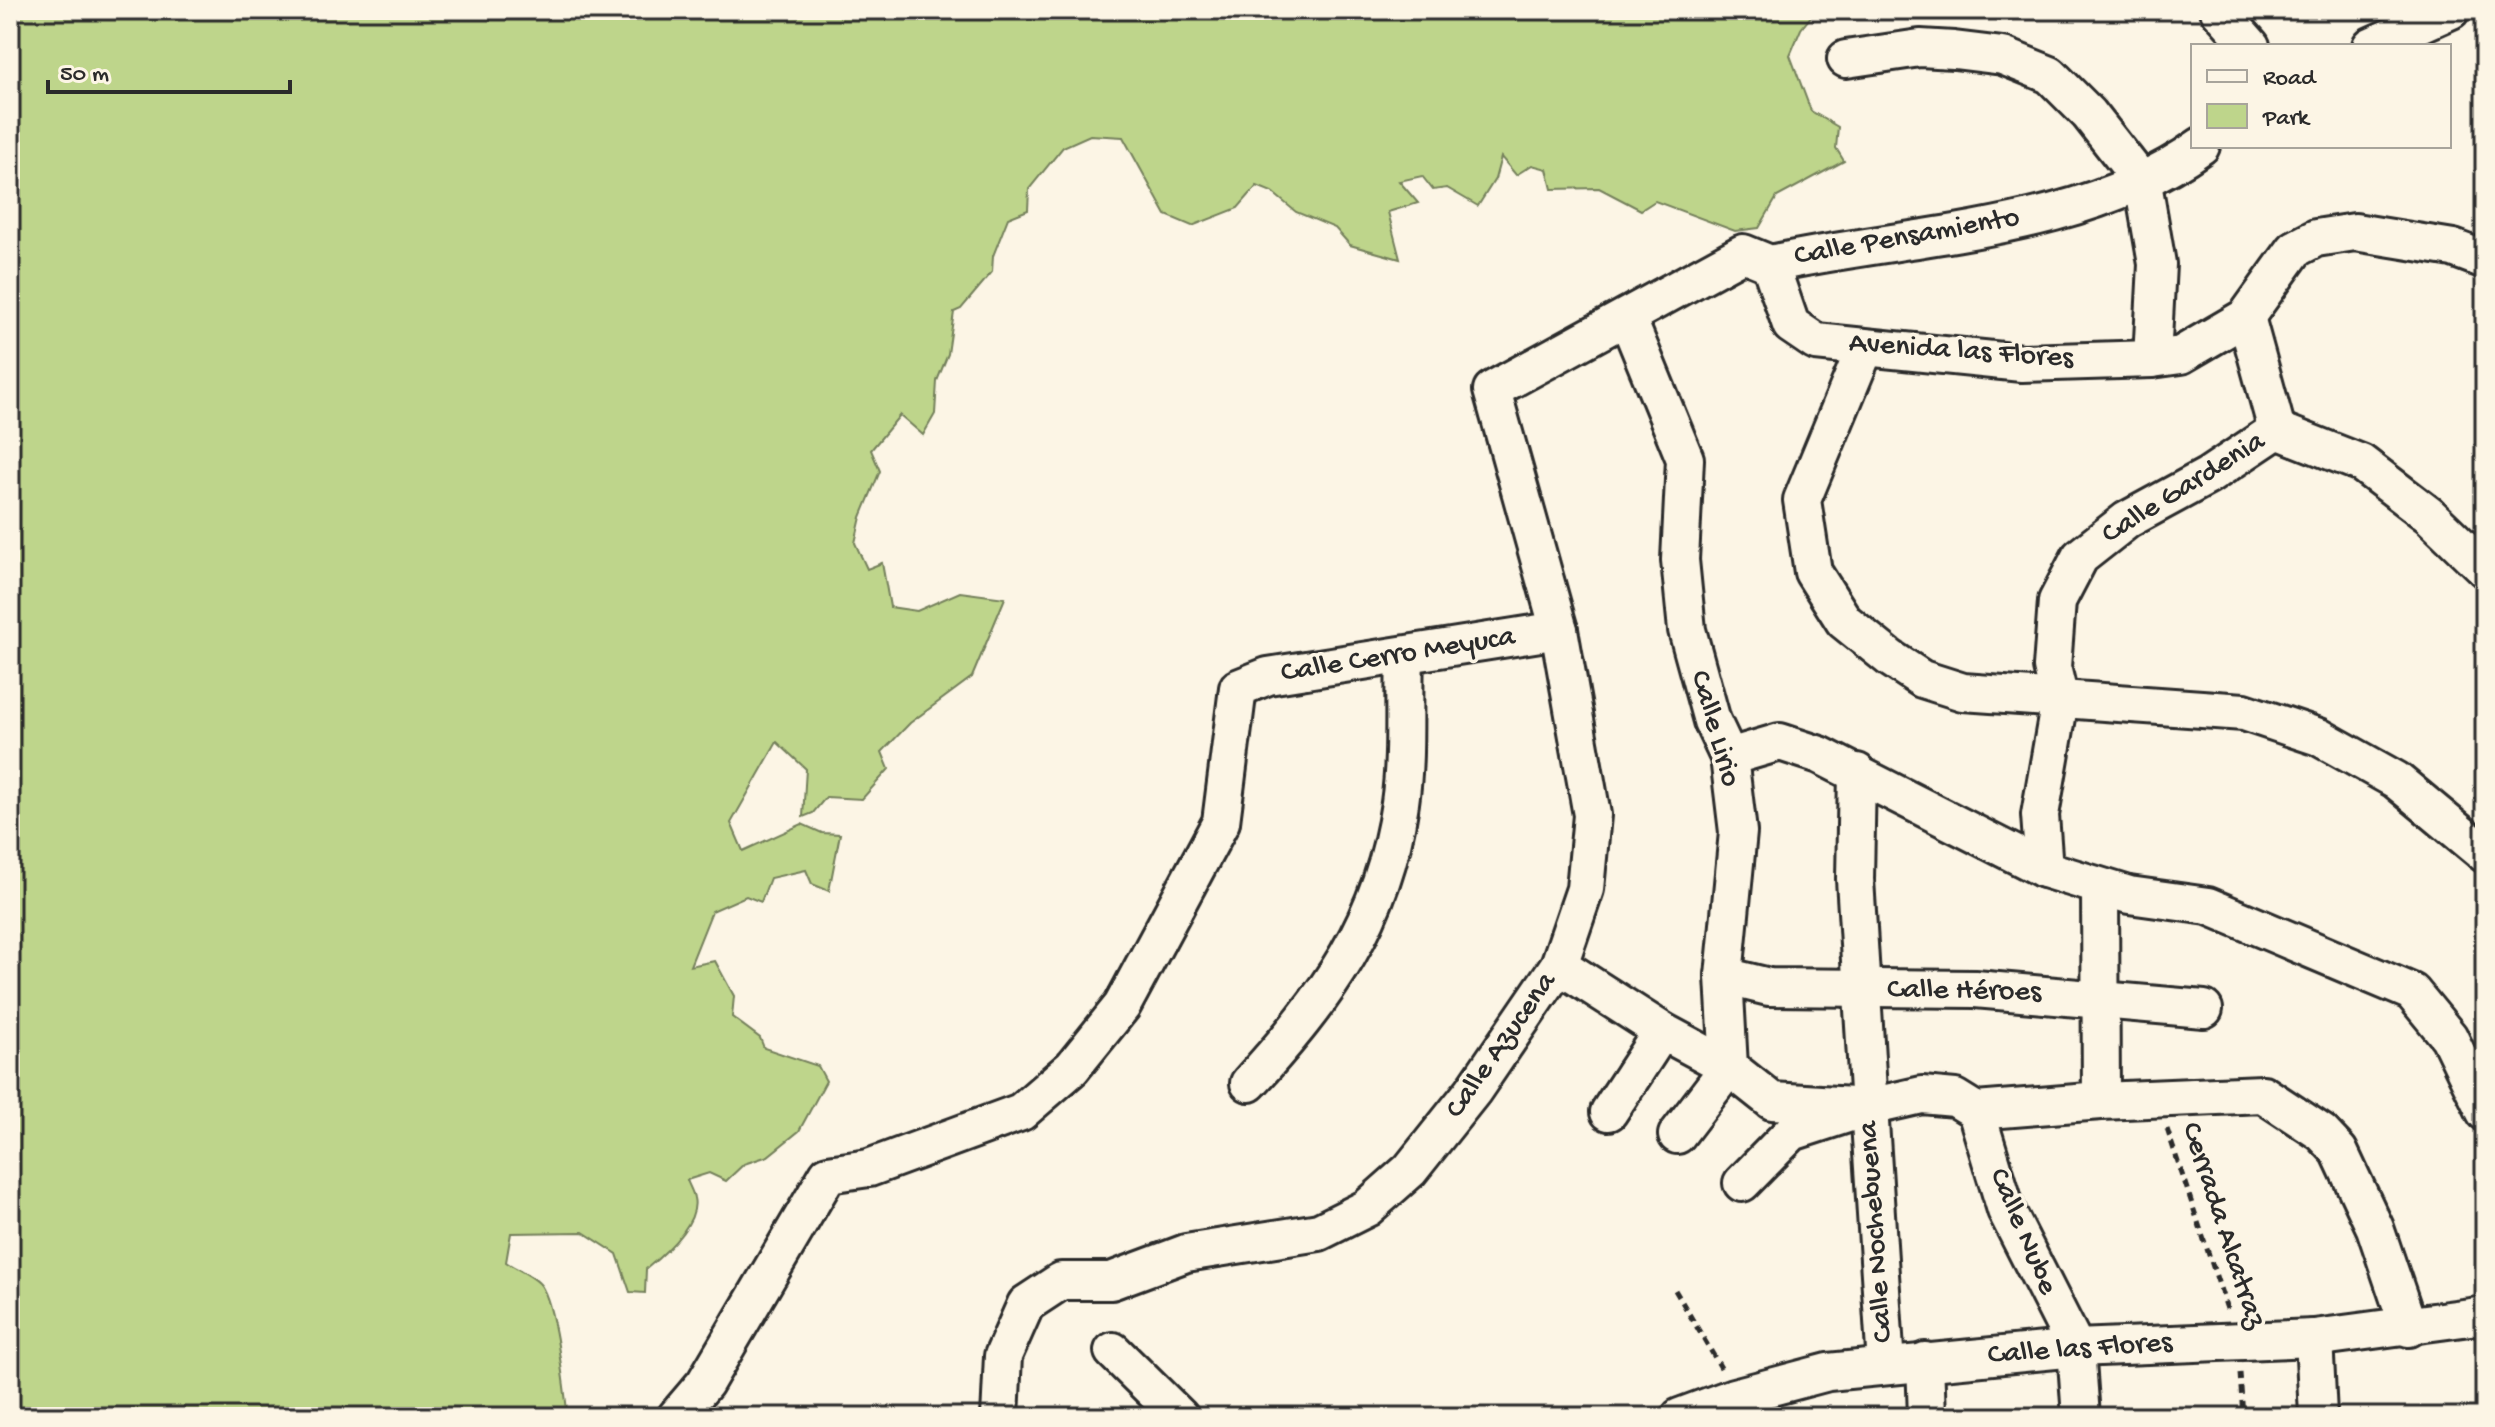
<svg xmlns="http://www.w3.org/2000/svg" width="2495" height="1427" viewBox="0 0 2495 1427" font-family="'Gochi Hand',sans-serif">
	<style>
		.green { fill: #bed58b; stroke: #74805b; stroke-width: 2 }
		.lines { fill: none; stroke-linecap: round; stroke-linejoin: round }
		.street-casing { stroke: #2b2b2b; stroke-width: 42 }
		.path { stroke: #2b2b2b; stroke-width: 5; stroke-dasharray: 8 6; stroke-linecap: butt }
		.street { stroke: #fcf5e5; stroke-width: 36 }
		.labels { text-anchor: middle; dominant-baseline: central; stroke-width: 7; stroke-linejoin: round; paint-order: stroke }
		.street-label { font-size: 30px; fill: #2b2b2b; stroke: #fcf5e5 }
	</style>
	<rect width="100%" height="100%" fill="#fcf5e5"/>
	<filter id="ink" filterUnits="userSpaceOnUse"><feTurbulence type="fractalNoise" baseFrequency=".0125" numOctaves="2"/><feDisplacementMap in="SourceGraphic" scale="16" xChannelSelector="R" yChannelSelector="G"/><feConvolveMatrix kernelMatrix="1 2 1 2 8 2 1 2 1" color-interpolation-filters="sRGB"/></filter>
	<g filter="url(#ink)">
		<!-- green -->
		<path class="green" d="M10,10H1816L1801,29L1790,55L1811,111L1838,127L1836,148L1844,161L1777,197L1759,228L1735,231L1655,201L1641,210L1599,188L1552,189L1547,169L1532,165L1516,175L1501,157L1495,179L1478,206L1447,188L1433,190L1422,176L1399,181L1418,203L1388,212L1400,259L1350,245L1335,228L1296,212L1272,192L1257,186L1238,208L1192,226L1166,215L1123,137L1090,135L1063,147L1029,189L1028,210L1008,218L993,256L992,272L961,309L954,312L948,354L937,381L935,414L923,435L900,415L871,450L880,471L861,517L855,543L867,569L882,563L890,607L917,611L960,592L1005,598L972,677L910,723L882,752L889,769L862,799L826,797L813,813L803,817L806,769L777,742L731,823L743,851L802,824L822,833L840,834L829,891L812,884L806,870L770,878L761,902L746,896L712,911L690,966L715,961L734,996L732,1017L760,1038L764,1048L818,1066L826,1081L799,1131L768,1156L744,1164L726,1181L709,1173L687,1180C689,1186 693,1192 694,1198C700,1223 663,1255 646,1269L645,1293L630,1292L617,1254L583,1232L511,1233L506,1262C516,1269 530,1274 539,1283C555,1298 564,1390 568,1417H10Z"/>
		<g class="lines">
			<!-- street casing -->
			<g class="street-casing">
				<g id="street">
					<polyline points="2219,10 2251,46"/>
					<polyline points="2371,46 2451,10"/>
					<polyline points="1846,59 1920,48 1954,50 2003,56 2050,75 2089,114 2143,183 2157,264 2152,359"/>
					<polyline points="1770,264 1791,325 1816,342 2022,363 2152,359 2181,355 2246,317 2295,249 2316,238 2355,232 2453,248 2485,260"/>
					<polyline points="1627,317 1685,459 1680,560 1687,630 1712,721 1729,757 1738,832 1724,976 1729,1067 1677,1135"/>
					<polyline points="2246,317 2277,430"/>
					<polyline points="1865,348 1802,500 1813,572 1844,621 1890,658 1922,679 1963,692 2244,712 2319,737 2396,780 2485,854"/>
					<polyline points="2277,430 2361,463 2429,515 2485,569"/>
					<polyline points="1729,757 1780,742 1820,755 2044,869 2129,895 2208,906 2412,992 2449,1037 2485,1112"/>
					<polyline points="1857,772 1855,879 1869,1107"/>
					<polyline points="2044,869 2040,815 2060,700 2052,667 2057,601 2080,557 2127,520 2208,476 2277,430"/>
					<polyline points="2100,887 2101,1101"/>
					<polyline points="1559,965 1662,1031 1729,1067 1772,1101 1869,1107 1886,1366"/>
					<polyline points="1724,976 1769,987 1975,989 2204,1009"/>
					<path d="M1249,1083C1327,997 1383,922 1400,803C1407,755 1403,704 1405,656"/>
					<polyline points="1976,1111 2006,1210 2076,1348 2081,1417"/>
					<polyline points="1609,1112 1662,1031"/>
					<polyline points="1742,1183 1792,1132 1869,1107 1922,1095 1955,1098 1976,1111 2101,1101 2263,1094 2322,1133 2339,1151 2375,1228 2409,1328"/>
					<polyline points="2314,1338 2318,1415"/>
					<polyline points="1113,1351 1180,1417"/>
					<polyline points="1925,1361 1927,1417"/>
					<polyline points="676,1417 705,1383 828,1174 869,1168 1021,1112 1072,1068 1122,1006 1221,822 1238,688 1268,676 1559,630"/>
					<path d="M1000,1417L1003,1356L1026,1304L1061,1281H1111L1186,1253L1319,1232L1367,1208L1410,1170L1473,1091L1559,965L1585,889L1592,815L1559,630L1492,390L1743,253L1770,264C1911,233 2081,233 2201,146"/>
					<polyline points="1680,1417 1734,1397 1828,1372 2076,1348 2314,1338 2485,1315"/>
				</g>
			</g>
			<!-- path -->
			<g class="path">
				<polyline points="2167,1129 2227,1309"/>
				<polyline points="1675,1290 1721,1368"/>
				<polyline points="2240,1373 2243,1417"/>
			</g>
			<!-- street -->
			<use href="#street" class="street"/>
		</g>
	</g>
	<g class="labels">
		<!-- street labels -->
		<g class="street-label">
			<text transform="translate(1907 238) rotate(-10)">Calle Pensamiento</text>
			<text transform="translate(1961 352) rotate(4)">Avenida las Flores</text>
			<text transform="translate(2184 489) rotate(-32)">Calle Gardenia</text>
			<text transform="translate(1398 656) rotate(-9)">Calle Cerro Meyuca</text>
			<text transform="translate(1714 729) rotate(74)">Calle Lirio</text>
			<text transform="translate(1964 992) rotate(1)">Calle Héroes</text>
			<text transform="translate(1502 1046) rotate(-55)">Calle Azucena</text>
			<text transform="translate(2222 1226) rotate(72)">Cerrada Alcatraz</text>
			<text transform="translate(1877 1232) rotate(-94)">Calle Nochebuena</text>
			<text transform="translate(2022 1232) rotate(67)">Calle Nube</text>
			<text transform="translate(2080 1350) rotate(-4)">Calle las Flores</text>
		</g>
	</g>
	<!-- margin -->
	<rect width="2495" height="1427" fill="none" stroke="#fcf5e5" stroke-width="40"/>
	<rect x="20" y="20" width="2455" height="1387" fill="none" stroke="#2b2b2b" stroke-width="3" filter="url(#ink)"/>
	<!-- legend -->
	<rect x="2191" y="44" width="260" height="104" fill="#fcf5e5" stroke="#a8a49b" stroke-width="2"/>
	<rect x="2207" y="70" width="40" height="12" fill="#fcf5e5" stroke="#a8a49b" stroke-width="2"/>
	<text x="2263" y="84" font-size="24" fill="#2b2b2b">Road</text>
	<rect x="2207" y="104" width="40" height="24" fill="#bed58b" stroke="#a8a49b" stroke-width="2"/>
	<text x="2263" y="124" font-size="24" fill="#2b2b2b">Park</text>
	<!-- scale -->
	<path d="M48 80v12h242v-12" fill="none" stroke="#2b2b2b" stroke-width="4"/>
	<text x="60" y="80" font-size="24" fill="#2b2b2b" stroke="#fcf5e5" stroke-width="6" paint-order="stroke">50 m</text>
</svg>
